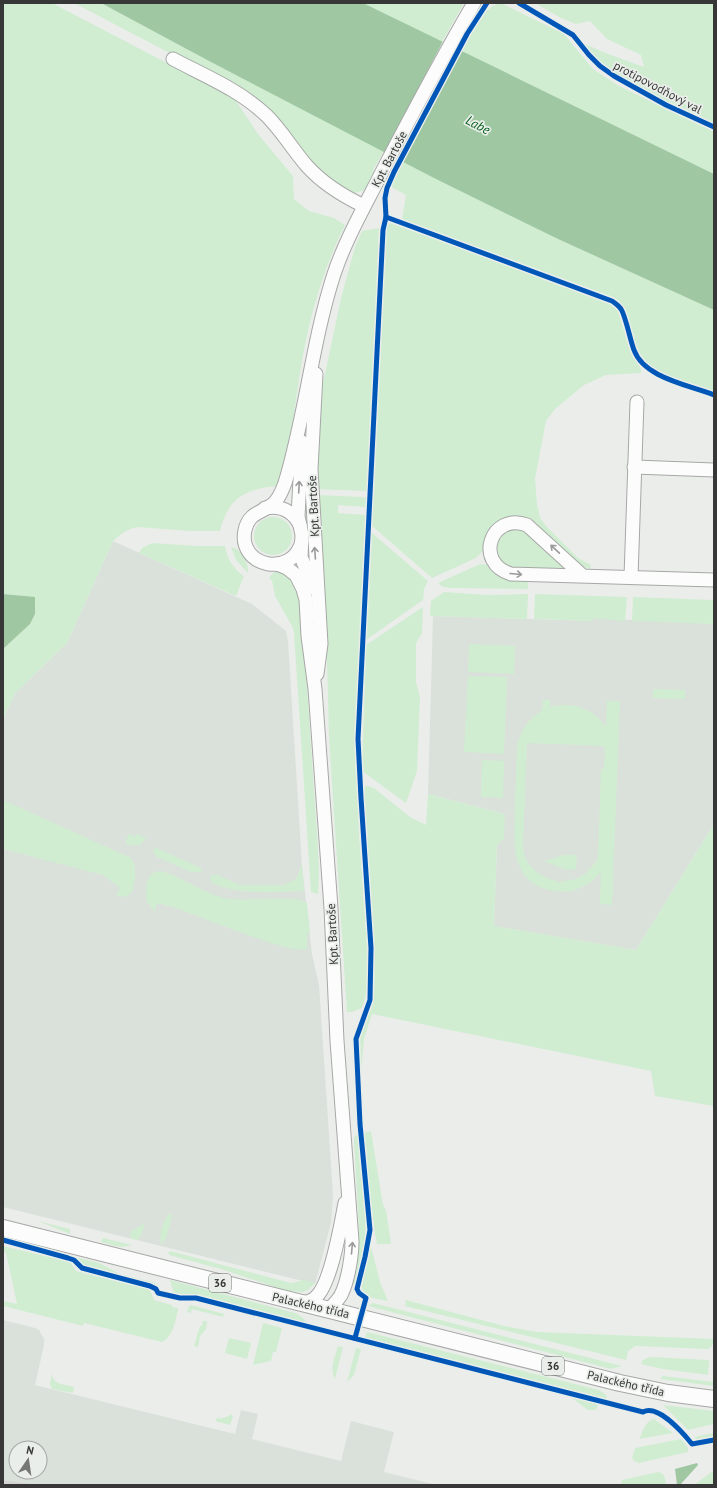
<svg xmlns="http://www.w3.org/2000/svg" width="717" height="1488" viewBox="0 0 717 1488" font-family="'PT Sans',sans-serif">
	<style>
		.built { fill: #dae1da; fill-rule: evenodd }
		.green { fill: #d0edd1; fill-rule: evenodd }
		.water { fill: #9fc8a2 }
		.pier { fill: #ebedeb }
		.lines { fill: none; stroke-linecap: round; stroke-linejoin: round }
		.minor-casing { stroke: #a6a8a6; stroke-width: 15 }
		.major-casing { stroke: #a6a8a6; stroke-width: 18 }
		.minor { stroke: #fcfcfc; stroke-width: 13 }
		.major { stroke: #fcfcfc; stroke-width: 16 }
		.rail { stroke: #d4d5d4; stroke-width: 3 }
		.cycleway-casing { stroke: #eaeeea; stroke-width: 8 }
		.cycleway { stroke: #0057b8; stroke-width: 5 }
		.oneway { stroke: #999a99 }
		.labels { text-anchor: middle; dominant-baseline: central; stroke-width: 3.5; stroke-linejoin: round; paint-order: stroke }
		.shield { fill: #eaeeea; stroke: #6c6e6c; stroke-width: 1 }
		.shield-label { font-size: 11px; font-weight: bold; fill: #363736 }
		.street-label { font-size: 12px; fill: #363736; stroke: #eaeeea }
		.water-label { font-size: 13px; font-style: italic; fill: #07601d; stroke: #eaeeea }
	</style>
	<rect width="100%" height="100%" fill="#ebedeb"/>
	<!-- built -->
	<g class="built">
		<polygon points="113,541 252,604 286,631 288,641 302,865 312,954 319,985 333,1194 331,1223 315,1284 3,1207 3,719 15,693 67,643"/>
		<polygon points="433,616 593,621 593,618 714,624 714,824 636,950 494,926 497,845 505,814 428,794"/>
		<path d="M3,1320L35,1328L39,1330L44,1339V1345L35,1385L235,1434L241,1410L258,1414L252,1439L341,1461L351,1421L394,1432L384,1472L437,1485H3ZM16,1448H40V1472H16Z"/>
	</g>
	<!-- green -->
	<g class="green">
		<path d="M3,3H52L234,98L258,134L293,176L294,199L309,211L334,218L345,225C323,269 309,318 301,367C294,407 292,448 277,486C245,489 228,498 220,531H190L137,527C127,529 121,534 113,541L67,643L15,693L3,719V649L30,624L35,614V597L3,594Z"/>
		<polygon points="74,3 101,3 209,61 384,151 373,170 376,172 367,188 362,191 355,193 345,190 328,180 244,92"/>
		<polygon points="363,3 464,3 442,42"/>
		<path d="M501,3L564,34L593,69L619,86L714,132V174L462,52C470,37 482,6 501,3Z"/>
		<path d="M535,3H714V124C669,102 613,83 581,42L603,52L644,67L641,55L607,39L590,21L576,24L561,18Z"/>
		<path d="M403,161L558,239L714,310V392L659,372C623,352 639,315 613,297L402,220L406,195L393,188L390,185Z"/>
		<path d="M390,223L593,295L613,305L618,311L630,351L641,369V373L606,375L584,385L555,409L546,421L535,479L537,504L540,518L547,527L578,558L591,565L590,569C572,564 542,533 527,520L485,544L483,551L476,558L432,578L371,525L386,228Z"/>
		<polygon points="379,228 368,489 365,491 317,489 319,418 322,388 341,298 355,247 362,231"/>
		<path d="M318,495L362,497L366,498V507L338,505V513L366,515L356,746L359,834L368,960C367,976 368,994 362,1008L352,1012H347L329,737L326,623Z"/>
		<circle cx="273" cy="536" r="19"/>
		<path d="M509,529H523L566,567V570C551,570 517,573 504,565C501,563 497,556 497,552C494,542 501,536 509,529Z"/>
		<polygon points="372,533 428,581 424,589 423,600 366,640"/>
		<path d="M152,543L197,546H225C227,558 233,569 244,576L236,596L139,553L142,548Z"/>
		<path d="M231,547C243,550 248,562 248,573L236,560Z"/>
		<polygon points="480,564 489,565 525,580 528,583 528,589 452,588 443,587 438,583"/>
		<path d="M277,571C292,573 296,588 301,600L318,848L319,872L318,894L311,892L294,633L292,626L275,596L272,580L269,578L273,573Z"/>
		<polygon points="444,592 487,595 528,594 527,619 430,616 431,601"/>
		<polygon points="535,594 627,597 625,621 593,618 593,621 534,619"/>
		<polygon points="633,597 714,600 714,624 632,621"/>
		<polygon points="423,607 422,634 418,639 416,644 416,682 420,697 417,771 406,803 362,771 366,645"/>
		<polygon points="469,644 515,646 514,674 468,672"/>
		<polygon points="468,676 507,677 504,754 464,752"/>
		<polygon points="653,689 685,690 685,699 653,698"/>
		<path d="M543,700H550V707C573,701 593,709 606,727L607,701H620L612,905L600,904L601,872C589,886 573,894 555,891C508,885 514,840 515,805C516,786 516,767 517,747C520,730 528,720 542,710ZM527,743L604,746L605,752L604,769H601L598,857L596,862L585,874L576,879L559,882L549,879L539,874L531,867L525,858L523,847Z"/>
		<polygon points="482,760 504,761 503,798 481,797"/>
		<polygon points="366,786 368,786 374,788 410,817 426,825 428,794 505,814 504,838 497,845 494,926 636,950 714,824 714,1106 655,1096 651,1071 372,1014 364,1039 361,1074 360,1038 372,998 374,973 362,792"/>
		<path d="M3,800L131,858C138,867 135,882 132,892C127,897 122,898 116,895L120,888L103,875L3,849Z"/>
		<polygon points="129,834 136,837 137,834 146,838 140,845 132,845 125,843"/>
		<polygon points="154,847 201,868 202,871 198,872 191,872 157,857 153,851"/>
		<polygon points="564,855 577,855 576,870 564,869 546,862 547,860"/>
		<path d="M302,865L304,891C273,892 242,896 212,883L210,878L212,875H217L240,885H284L296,879Z"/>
		<path d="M161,871C185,878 205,895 230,899C251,902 292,894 307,903L310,931L307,935V949C291,955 200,916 178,909C171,906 164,905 157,903L155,912L146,901C146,889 145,871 161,871Z"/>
		<polygon points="371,1131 383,1205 386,1210 391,1244 377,1244 375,1234 363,1136 364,1133"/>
		<path d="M357,1135H358C361,1168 368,1203 365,1236C364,1252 361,1267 357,1282L355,1284H350L357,1251L359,1231L354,1139L355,1136Z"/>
		<path d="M171,1213L172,1216L166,1239L161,1244C159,1233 162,1220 171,1213Z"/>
		<polygon points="38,1221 70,1229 70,1234"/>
		<polygon points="145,1223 142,1233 138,1240 130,1238 131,1231"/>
		<path d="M103,1238L132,1245C122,1249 111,1245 101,1242Z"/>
		<path d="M370,1243L380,1282L388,1301C378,1299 361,1298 362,1286Z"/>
		<path d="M3,1246L70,1262L76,1271L150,1290L154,1300L172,1305V1307L178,1308V1310C175,1322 173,1337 162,1342L84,1323L83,1326L3,1306V1301L17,1304L6,1253L3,1252Z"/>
		<polygon points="170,1251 291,1283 304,1280 315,1283 308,1290 303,1292 287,1291 221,1269 169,1255 168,1253"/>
		<polygon points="75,1257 99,1263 120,1274 153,1282 159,1286 161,1291 153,1284 80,1265"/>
		<polygon points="170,1280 295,1313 302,1317 307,1323 192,1295 182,1296 174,1294"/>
		<path d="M406,1300L504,1326L537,1332L714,1339C714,1343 712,1347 708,1349L635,1346L628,1351L626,1360L405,1306Z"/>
		<polygon points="373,1303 622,1366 611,1369 368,1306"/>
		<polygon points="191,1305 224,1314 223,1317 192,1309 191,1313 187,1312 189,1306"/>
		<polygon points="203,1321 207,1321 206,1329 200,1336 198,1347 194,1346 200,1326 202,1326"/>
		<polygon points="263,1323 282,1328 276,1352 273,1352 271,1361 253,1365"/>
		<polygon points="367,1332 599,1390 605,1394 608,1400 365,1338"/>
		<polygon points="229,1338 251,1343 247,1359 225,1353"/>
		<path d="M338,1346L343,1347L335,1379C329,1369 335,1357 338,1346Z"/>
		<polygon points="356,1348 361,1349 354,1375 347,1382"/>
		<polygon points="650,1357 709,1360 708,1375 663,1369 641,1364 643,1360"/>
		<path d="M52,1373C52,1385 65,1384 74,1387L73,1393L52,1389L50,1384Z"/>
		<polygon points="663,1376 714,1382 714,1386 660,1379"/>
		<polygon points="569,1396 599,1403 596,1410 588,1410"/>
		<polygon points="663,1405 714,1411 714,1424 688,1430"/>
		<polygon points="230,1414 233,1416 230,1425 215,1421 217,1418 219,1417 219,1419 229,1416"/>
		<path d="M654,1419L673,1433L639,1439C643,1432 645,1421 654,1419Z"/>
		<polygon points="714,1433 714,1438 698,1440 694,1437"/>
		<polygon points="681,1439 688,1447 688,1452 639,1463 634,1461 632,1458 635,1448"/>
		<polygon points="714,1470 714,1485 694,1485"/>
		<path d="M658,1472C665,1473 665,1479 666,1485H620L622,1480Z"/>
	</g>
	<!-- water -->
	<g class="water">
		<polygon points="101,3 363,3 714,174 714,310 558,239 434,178 209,61"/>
		<polygon points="3,594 35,597 35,614 30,624 3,649"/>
		<polygon points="697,1463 698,1465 680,1485 677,1485 675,1469"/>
	</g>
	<!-- pier -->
	<polygon class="pier" points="443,41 462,50 402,163 384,154"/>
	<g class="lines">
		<!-- minor casing -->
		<g class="minor-casing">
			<g id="minor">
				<path d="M173,59C205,76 240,90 267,116C282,131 293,150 307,166C323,184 343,196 364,206"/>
				<polyline points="316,374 311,469 321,644 317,674"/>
				<polyline points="302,442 298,516 302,535 301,557 309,576 311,588"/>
				<polyline points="634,467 714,470"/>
				<path d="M265,508C280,505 293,511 300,525"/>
				<path d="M302,541C293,579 237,567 245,530C249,512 262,513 273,504C280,498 282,490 285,483C306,414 312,342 334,274C346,238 366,204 383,170C412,114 442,58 474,3"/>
				<path d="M277,564L287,568L296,575L303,589L306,600L308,636L315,689L331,908L337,1041L352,1241C352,1256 348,1281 341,1295C338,1300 333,1305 329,1310"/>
				<path d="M583,576L527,525C490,512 474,563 511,574L714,580"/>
				<polyline points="631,577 637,402"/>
				<path d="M299,1302C306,1303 311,1302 316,1297C331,1284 341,1224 345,1203"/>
			</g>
		</g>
		<!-- major casing -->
		<g class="major-casing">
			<polyline id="major" points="3,1228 620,1383 668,1393 714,1399"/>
		</g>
		<!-- minor -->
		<use href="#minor" class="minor"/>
		<!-- major -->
		<use href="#major" class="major"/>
		<!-- rail -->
		<polyline class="rail" points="3,1482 28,1485"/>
		<!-- cycleway casing -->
		<g class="cycleway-casing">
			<g id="cycleway">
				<polyline points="519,3 573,35 589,55 600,66 614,76 666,105 714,127"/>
				<path d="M386,217L612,301C615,303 619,306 621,309C626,317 630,340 634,350C644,378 689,385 714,395"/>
				<path d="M3,1240L68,1258L74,1260L82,1268L150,1286L156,1289L158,1293L180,1298H196L643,1412C658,1404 683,1433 692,1444L714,1440"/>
				<polyline points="355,1338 366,1298 359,1293 357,1289 365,1257 370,1230 360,1124 356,1039 370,1000 371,948 361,798 358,739 383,230 386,217 385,198 387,188 394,172 467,34 487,3"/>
			</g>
		</g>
		<!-- cycleway -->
		<use href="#cycleway" class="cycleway"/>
	</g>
	<!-- one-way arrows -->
	<defs><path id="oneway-shaft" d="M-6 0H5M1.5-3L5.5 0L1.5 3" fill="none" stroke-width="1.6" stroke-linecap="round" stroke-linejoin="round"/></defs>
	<g class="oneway">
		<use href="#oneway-shaft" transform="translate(299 487) rotate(-87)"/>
		<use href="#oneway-shaft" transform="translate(555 549) rotate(-137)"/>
		<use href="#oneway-shaft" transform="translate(315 553) rotate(-94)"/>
		<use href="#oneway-shaft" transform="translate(516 574) rotate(5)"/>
		<use href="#oneway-shaft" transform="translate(352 1248) rotate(-85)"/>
	</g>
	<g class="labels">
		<!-- shield labels -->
		<g class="shield">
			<rect x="209" y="1274" width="22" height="18" rx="3"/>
			<rect x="542" y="1357" width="22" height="18" rx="3"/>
		</g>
		<g class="shield-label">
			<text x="220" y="1283">36</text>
			<text x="553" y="1366">36</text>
		</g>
		<!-- street labels -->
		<g class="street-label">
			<text transform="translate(658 87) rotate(28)">protipovodňový val</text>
			<text transform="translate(389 159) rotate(-62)">Kpt. Bartoše</text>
			<text transform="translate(313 506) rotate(-93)">Kpt. Bartoše</text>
			<text transform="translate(332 934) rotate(-93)">Kpt. Bartoše</text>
			<text transform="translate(311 1305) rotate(13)">Palackého třída</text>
			<text transform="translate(626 1383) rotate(13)">Palackého třída</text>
		</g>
		<!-- water labels -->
		<g class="water-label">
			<text transform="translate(478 125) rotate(28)">Labe</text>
		</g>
	</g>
	<!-- border -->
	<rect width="717" height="1488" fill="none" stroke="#363736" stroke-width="8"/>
	<!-- north arrow -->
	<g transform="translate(28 1460) rotate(13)"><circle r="19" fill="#eaeeea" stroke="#a2a5a2"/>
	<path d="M0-3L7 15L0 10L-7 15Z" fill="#757775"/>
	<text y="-6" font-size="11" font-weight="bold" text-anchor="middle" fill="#363736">N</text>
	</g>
</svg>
